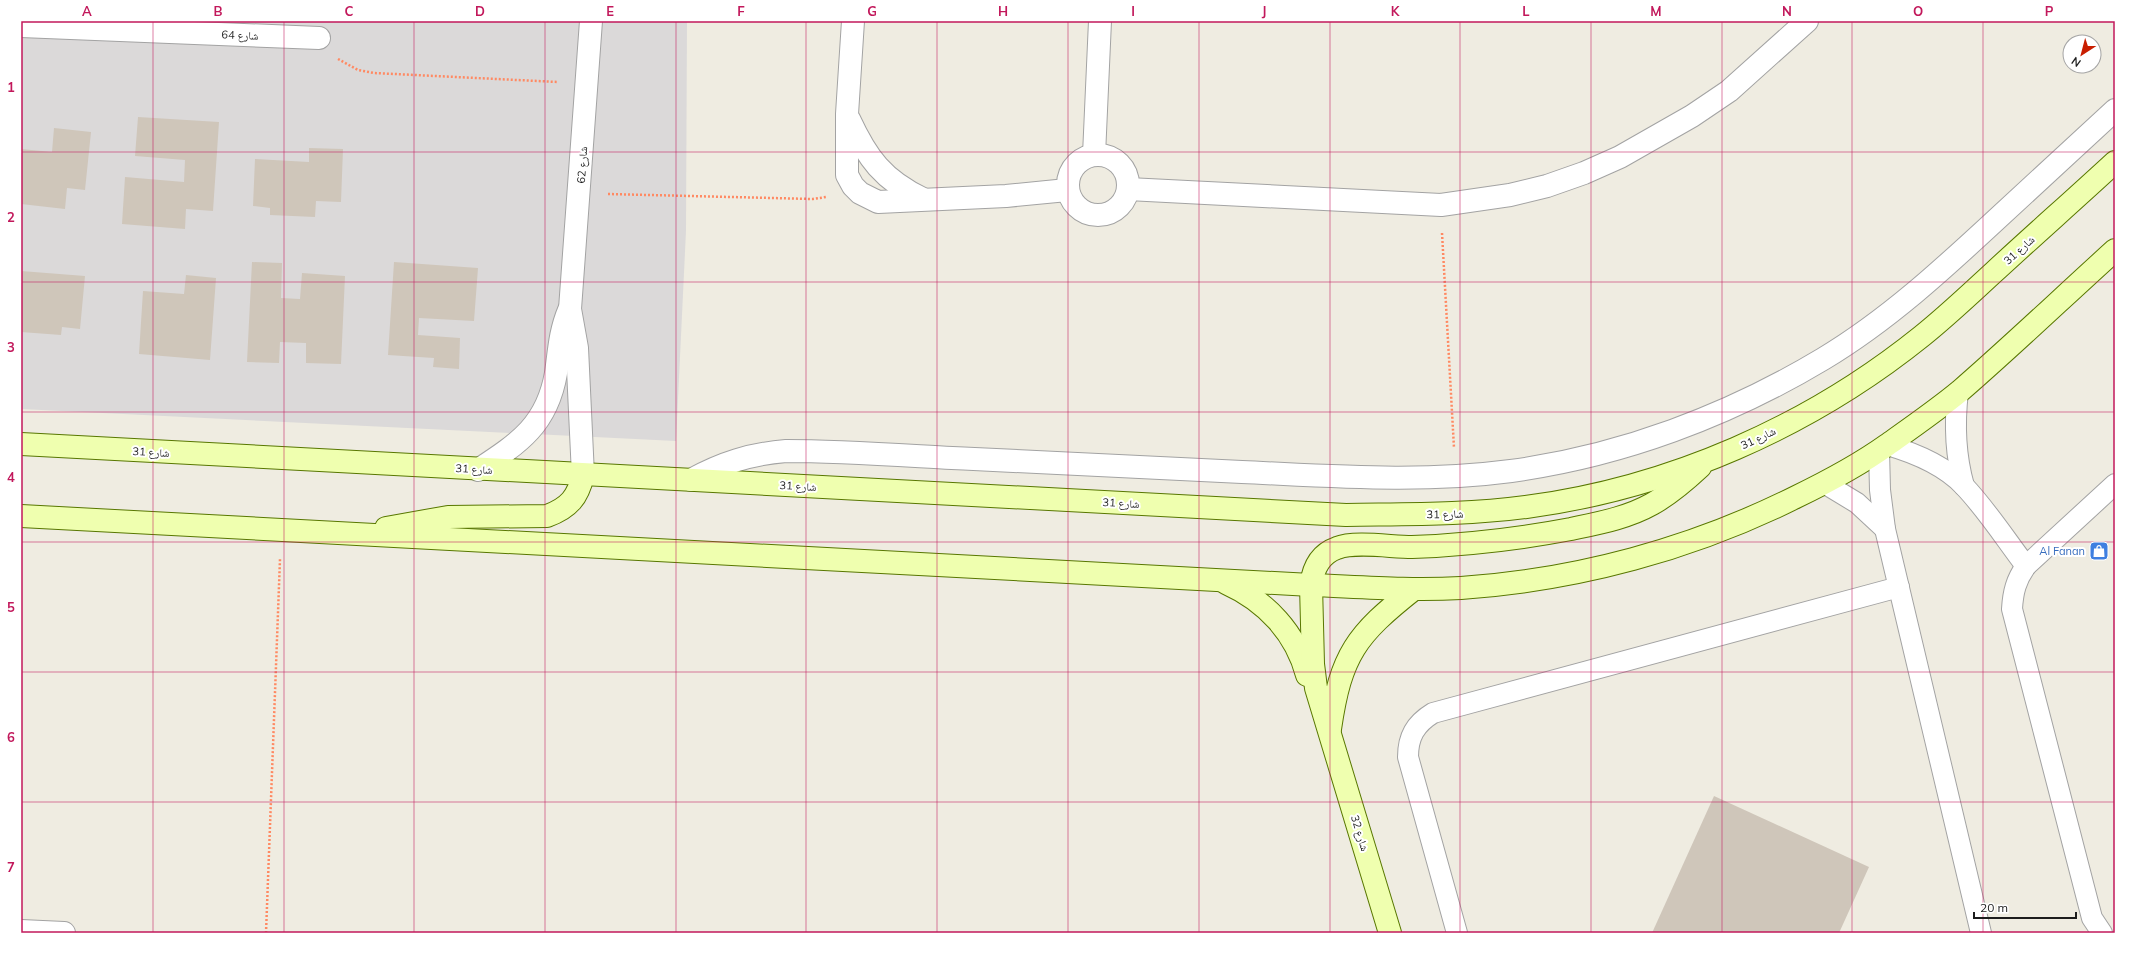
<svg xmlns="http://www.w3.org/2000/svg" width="2136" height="954" viewBox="0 0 2136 954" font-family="Mulish,'Noto Naskh Arabic',sans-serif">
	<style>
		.residential { fill: #dbd9d9 }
		.building { fill: #cfc6ba }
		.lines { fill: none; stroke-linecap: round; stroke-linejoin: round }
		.lane-casing { stroke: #a3a3a3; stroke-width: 22 }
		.street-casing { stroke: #a3a3a3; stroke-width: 24 }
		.secondary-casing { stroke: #587700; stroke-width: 24 }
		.path { stroke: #ff8962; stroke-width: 2.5; stroke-dasharray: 2 2; stroke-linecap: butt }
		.lane { stroke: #fff; stroke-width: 20 }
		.street { stroke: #fff; stroke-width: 22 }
		.secondary { stroke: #efffaf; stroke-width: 22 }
		.grid { fill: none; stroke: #c2185b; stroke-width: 1; stroke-opacity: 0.55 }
		.labels { text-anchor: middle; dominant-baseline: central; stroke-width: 4; stroke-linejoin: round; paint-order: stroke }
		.street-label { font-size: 11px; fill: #1c1c1c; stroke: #fff }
		.shop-label { font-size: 11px; fill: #366cbe; stroke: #fff; text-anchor: end }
		.neatline { fill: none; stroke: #c2185b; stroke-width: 1.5 }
		.grid-label { font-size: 13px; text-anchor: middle; font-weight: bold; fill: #c2185b }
	</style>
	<rect width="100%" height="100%" fill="#efece1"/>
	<!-- residential -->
	<polygon class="residential" points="21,21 687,21 686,231 676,441 21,409"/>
	<!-- building -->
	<g class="building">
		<polygon points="138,117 219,122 213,211 186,209 185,229 122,224 125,177 184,182 185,160 135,156"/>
		<polygon points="54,128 91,132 85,190 67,188 65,209 21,204 21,149 52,152"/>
		<polygon points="309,148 343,149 341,202 316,201 315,217 270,215 270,208 253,206 255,159 309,162"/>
		<polygon points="252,262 282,263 281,298 300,299 302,273 345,276 341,364 306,363 306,343 280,342 279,363 247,362"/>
		<polygon points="394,262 478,268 474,321 419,318 418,335 460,338 459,369 433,367 434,358 388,355"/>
		<polygon points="21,271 85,276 80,329 62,327 61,335 21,332"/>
		<polygon points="186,275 216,278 210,360 139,354 143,291 184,294"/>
		<polygon points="1714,796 1869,867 1839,933 1652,933"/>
	</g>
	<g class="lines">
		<!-- lane casing -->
		<g class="lane-casing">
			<g id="lane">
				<path d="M1958,392C1954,425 1955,454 1964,486"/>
				<path d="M1887,445C1915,453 1944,465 1964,486C1987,510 2006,540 2026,566"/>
				<polyline points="1879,450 1880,490 1885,529 1981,933"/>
				<polyline points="1824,483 1857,503 1885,529"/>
				<path d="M1457,933L1408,757C1408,737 1415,724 1433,713L1899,587"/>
				<path d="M2102,933L2092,918L2012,609C2013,592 2016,580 2026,566L2115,484"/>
			</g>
		</g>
		<!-- street casing -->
		<g class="street-casing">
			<g id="street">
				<polyline points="853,21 847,114 847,175 853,186 860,193 878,202 1006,196 1067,190"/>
				<polyline points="21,26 319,38"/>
				<path d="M849,119C867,158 883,180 923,199"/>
				<circle cx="1098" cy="185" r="30"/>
				<polyline points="1094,155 1100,21"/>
				<polyline points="1128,189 1441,205 1510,195 1547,186 1584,173 1620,157 1692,116 1729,91 1807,21"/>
				<path d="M478,470C519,443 547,425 556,373C559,351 560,331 569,310"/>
				<polyline points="583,475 577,348 570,309 591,21"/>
				<path d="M691,480C722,463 750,454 786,451C841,451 897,455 952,458C1049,462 1146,467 1242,472C1332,476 1421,483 1511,471C1621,456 1728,416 1823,359C1888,320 1943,269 1998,218C2037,182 2076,146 2115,110"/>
				<polyline points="21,931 64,933"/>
			</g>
		</g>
		<!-- secondary casing -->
		<g class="secondary-casing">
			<g id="secondary">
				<path d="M21,444L1346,515C1406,514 1466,515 1526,507C1670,488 1809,427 1922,336C1947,316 1970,294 1994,272C2034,235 2075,199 2115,162"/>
				<path d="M21,516L1311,585C1361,587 1411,591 1461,588C1577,580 1692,549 1796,497C1827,482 1859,465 1887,445C1911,428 1937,410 1960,391C2013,345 2063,297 2115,250"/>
				<path d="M386,528L448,517L547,516C569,508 578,497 583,475"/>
				<path d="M1226,583C1266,601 1296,633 1307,675"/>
				<path d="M1330,729C1341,654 1356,635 1414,589"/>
				<path d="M1390,933L1316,688L1313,664L1311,585C1313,569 1320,554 1337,548C1355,541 1391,547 1412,547C1466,545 1518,539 1571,529C1599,523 1627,518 1652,504C1670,494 1685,481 1700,467"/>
			</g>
		</g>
		<!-- path -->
		<g class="path">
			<polyline points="338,59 358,70 374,73 558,82"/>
			<polyline points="608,194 813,199 826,197"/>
			<polyline points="1442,233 1454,448"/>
			<polyline points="266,933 280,559"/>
		</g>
		<!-- lane -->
		<use href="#lane" class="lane"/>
		<!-- street -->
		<use href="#street" class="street"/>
		<!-- secondary -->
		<use href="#secondary" class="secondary"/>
	</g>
	<!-- grid -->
	<path class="grid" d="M153,21V933M284,21V933M414,21V933M545,21V933M676,21V933M806,21V933M937,21V933M1068,21V933M1199,21V933M1330,21V933M1460,21V933M1591,21V933M1722,21V933M1852,21V933M1983,21V933M21,152H2115M21,282H2115M21,412H2115M21,542H2115M21,672H2115M21,802H2115"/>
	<!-- icons -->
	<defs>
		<g id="shop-square" transform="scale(1)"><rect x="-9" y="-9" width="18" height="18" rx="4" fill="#3f7fe0" stroke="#fff"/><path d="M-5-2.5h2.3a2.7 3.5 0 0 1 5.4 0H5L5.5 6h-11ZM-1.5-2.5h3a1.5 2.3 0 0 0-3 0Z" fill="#fff"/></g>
	</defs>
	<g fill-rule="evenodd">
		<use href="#shop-square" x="2099" y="551"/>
	</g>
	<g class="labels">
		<!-- street labels -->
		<g class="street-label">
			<text transform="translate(240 35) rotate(2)">شارع 64</text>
			<text transform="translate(582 165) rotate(-86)">شارع 62</text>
			<text transform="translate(2019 250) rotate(-42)">شارع 31</text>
			<text transform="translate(1758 438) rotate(-25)">شارع 31</text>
			<text transform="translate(151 452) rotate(3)">شارع 31</text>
			<text transform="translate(474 469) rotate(3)">شارع 31</text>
			<text transform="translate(798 486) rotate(3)">شارع 31</text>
			<text transform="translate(1121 503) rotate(3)">شارع 31</text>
			<text transform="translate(1445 514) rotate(-1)">شارع 31</text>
			<text transform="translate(1360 833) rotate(73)">شارع 32</text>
		</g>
		<!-- shop labels -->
		<g class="shop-label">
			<text x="2085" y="551">Al Fanan</text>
		</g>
	</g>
	<!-- border -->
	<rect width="2136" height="954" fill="none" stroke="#ffffff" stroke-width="44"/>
	<!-- north arrow -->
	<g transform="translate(2082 54) rotate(216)"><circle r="19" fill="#ffffff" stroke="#a4a4a4"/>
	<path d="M0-3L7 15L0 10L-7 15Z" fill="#c91e00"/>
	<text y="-6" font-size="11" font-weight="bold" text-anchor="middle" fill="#1c1c1c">N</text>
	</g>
	<!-- scale -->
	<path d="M1974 912v6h102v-6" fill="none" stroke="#1c1c1c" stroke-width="2"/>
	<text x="1980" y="912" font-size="12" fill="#1c1c1c" stroke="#ffffff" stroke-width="3" paint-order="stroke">20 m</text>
	<rect x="22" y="22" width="2092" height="910" class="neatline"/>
	<g class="grid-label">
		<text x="87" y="16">A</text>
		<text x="218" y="16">B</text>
		<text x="349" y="16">C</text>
		<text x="480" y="16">D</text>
		<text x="610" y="16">E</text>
		<text x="741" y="16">F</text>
		<text x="872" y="16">G</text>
		<text x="1003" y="16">H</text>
		<text x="1133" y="16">I</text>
		<text x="1264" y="16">J</text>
		<text x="1395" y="16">K</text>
		<text x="1526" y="16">L</text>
		<text x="1656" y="16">M</text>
		<text x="1787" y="16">N</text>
		<text x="1918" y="16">O</text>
		<text x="2049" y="16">P</text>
		<text x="11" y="92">1</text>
		<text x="11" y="222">2</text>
		<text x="11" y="352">3</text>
		<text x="11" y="482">4</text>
		<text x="11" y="612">5</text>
		<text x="11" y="742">6</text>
		<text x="11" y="872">7</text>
	</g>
</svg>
